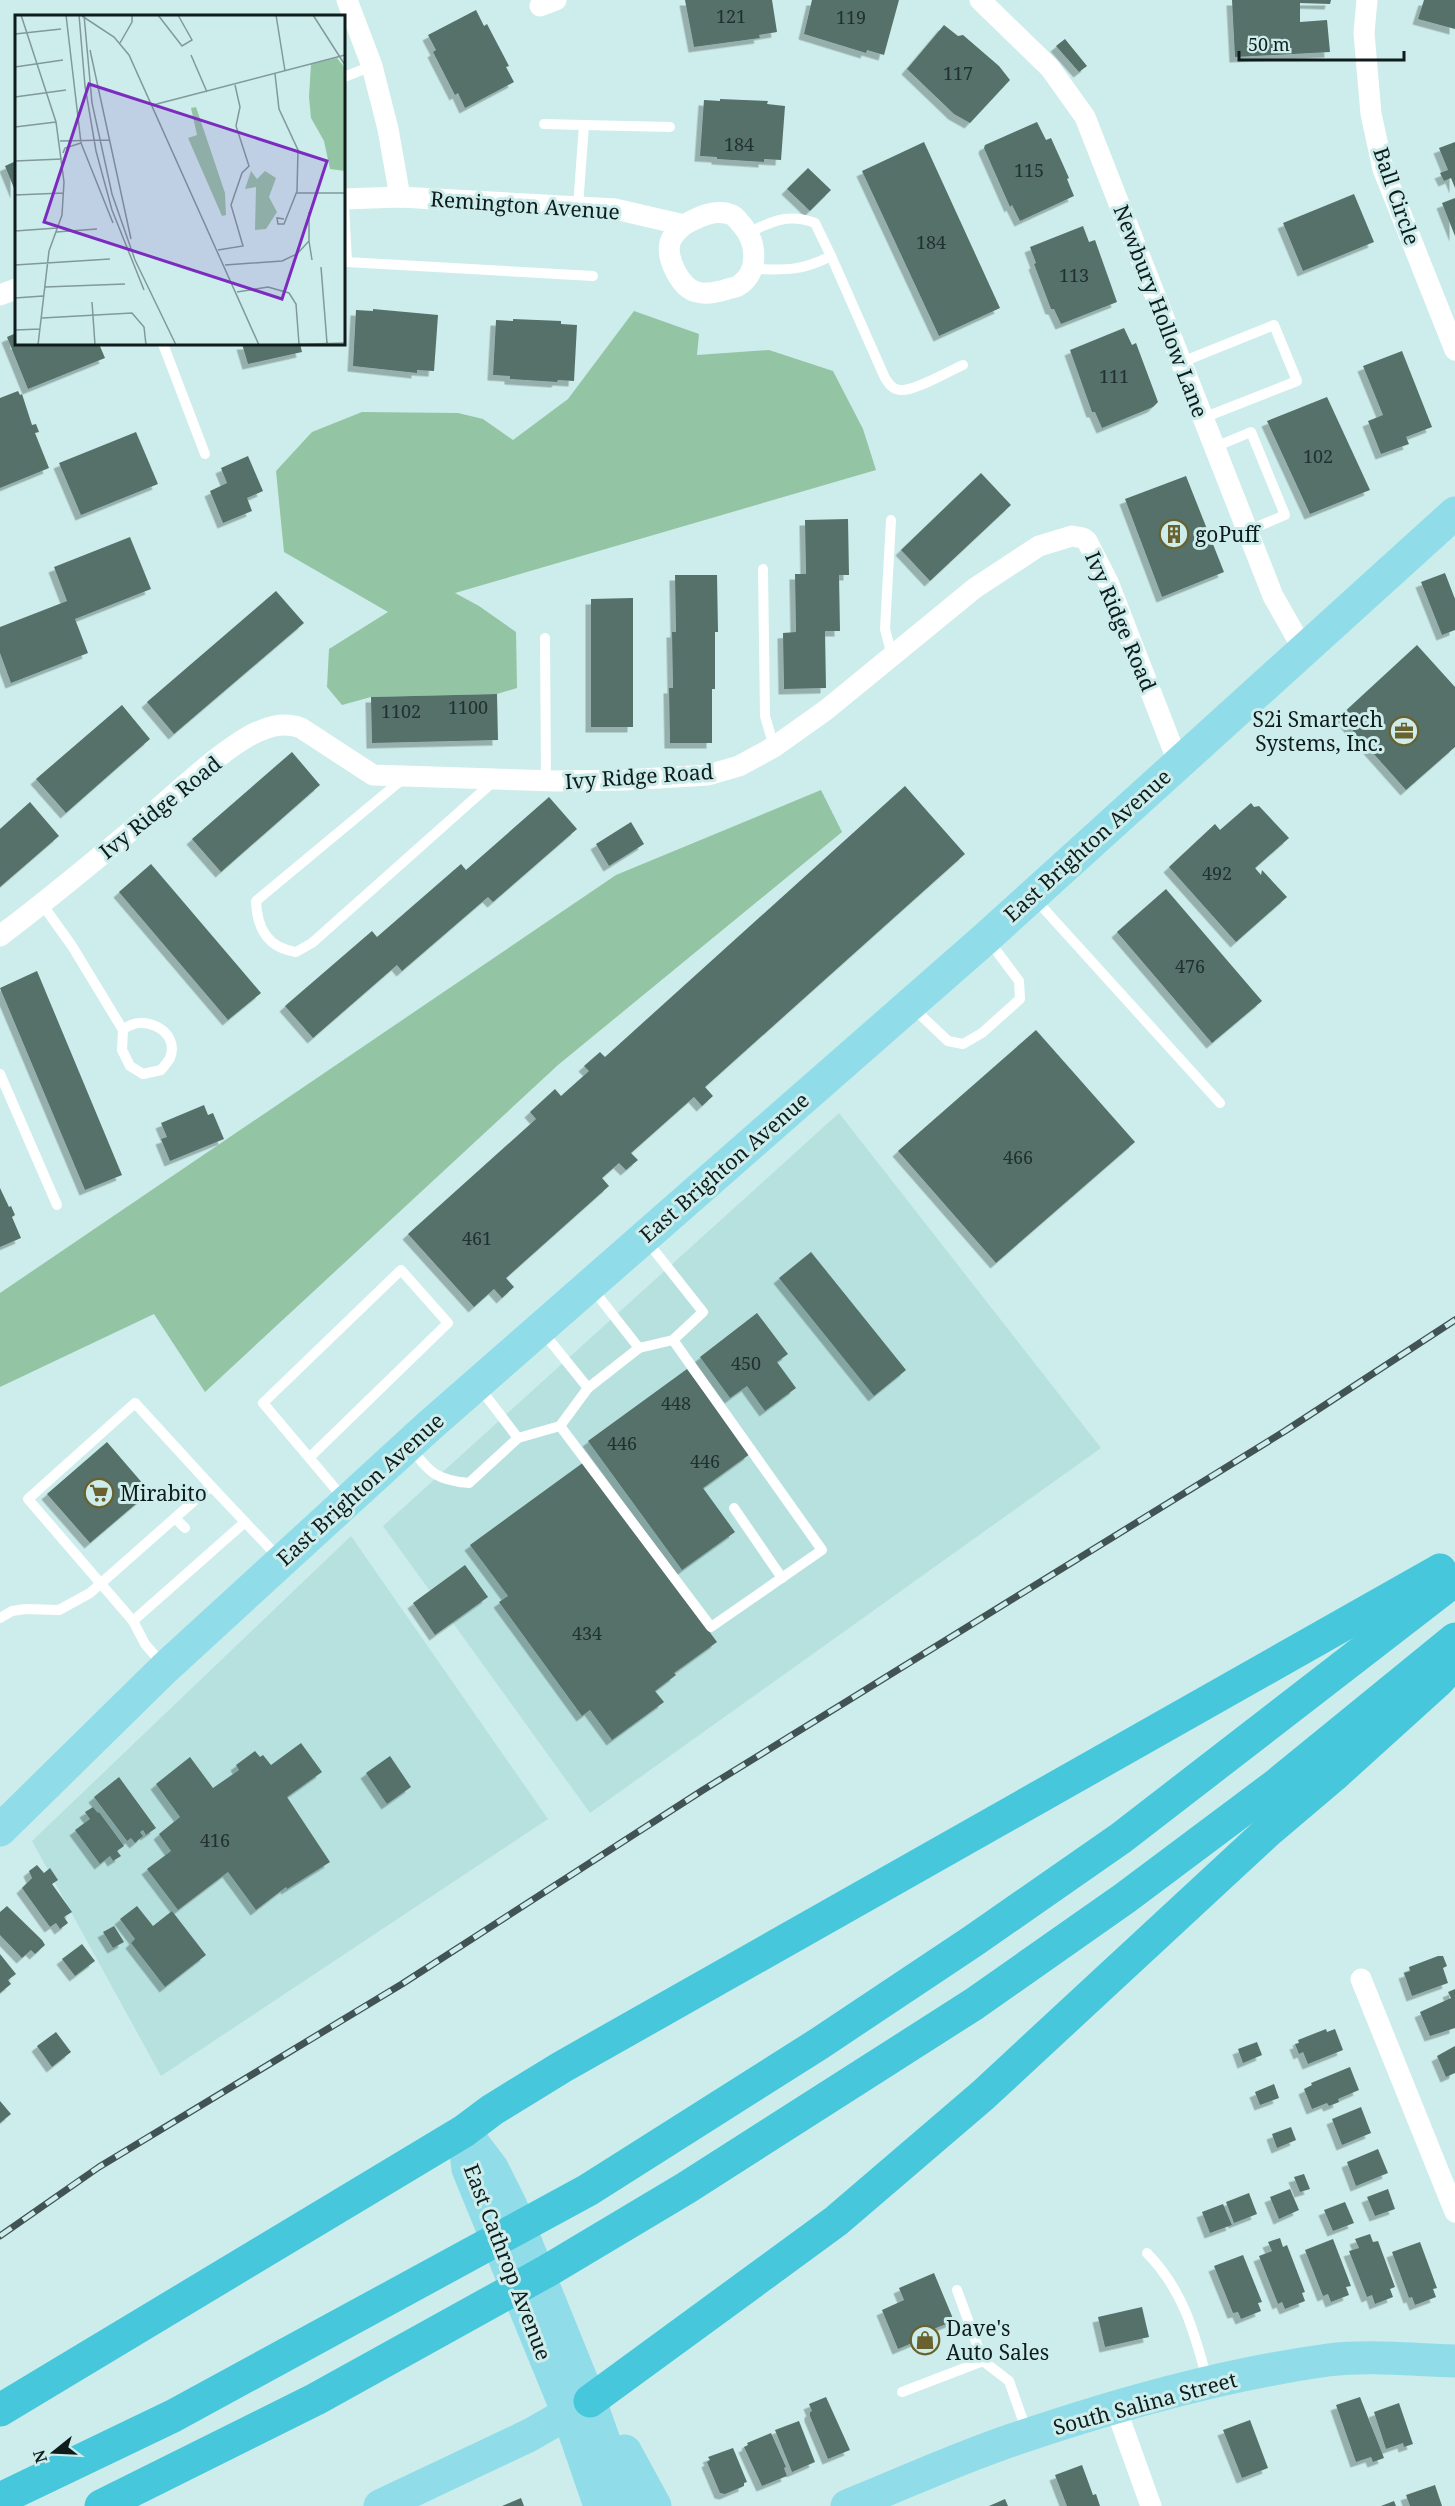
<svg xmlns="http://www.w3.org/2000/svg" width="1455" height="2506" viewBox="0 0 1455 2506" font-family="'Noto Serif',serif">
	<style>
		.built { fill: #b6e1de }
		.green { fill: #93c5a4 }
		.building { fill: #557169; filter: url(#shadow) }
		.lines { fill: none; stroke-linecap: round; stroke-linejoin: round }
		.lane { stroke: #fff; stroke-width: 10 }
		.street { stroke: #fff; stroke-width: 21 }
		.primary { stroke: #90dde9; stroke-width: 33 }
		.highway { stroke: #46c7db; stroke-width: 33 }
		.rail-casing { stroke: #425353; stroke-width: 7 }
		.rail { stroke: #ccedeb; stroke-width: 4.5; stroke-dasharray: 14; stroke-linecap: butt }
		.labels { text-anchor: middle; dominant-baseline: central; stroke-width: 6; stroke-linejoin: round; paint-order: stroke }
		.number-label { font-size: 18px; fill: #21312f }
		.street-label { font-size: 21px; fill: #101c1c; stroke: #ccedeb }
		.poi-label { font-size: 21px; fill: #101c1c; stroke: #ccedeb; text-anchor: start }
		.inset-road { fill: none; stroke: #819998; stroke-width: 1.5 }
		.view { fill: #7b2cbf; fill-opacity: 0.15; stroke: #7b2cbf; stroke-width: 3 }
		.inset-edge { fill: none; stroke: #101c1c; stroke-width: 3 }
	</style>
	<defs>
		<filter id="shadow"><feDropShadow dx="-5.5" dy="5.5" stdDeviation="0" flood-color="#0004"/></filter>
	</defs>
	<rect width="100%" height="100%" fill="#ccedeb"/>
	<!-- built -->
	<g class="built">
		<polygon points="839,1113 1101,1448 590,1813 383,1526"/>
		<polygon points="351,1536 548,1819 161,2076 32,1841"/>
	</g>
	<!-- green -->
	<g class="green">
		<polygon points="634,311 699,334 697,355 769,350 833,371 863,429 876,470 455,593 479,606 516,632 517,688 497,694 371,697 342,705 327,687 329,649 388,612 284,552 276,471 312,432 362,412 458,413 483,419 513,440 568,399"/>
		<polygon points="821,790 842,832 558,1065 205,1392 154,1314 0,1387 0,1293 616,875"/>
	</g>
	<!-- building -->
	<g class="building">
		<polygon points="685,0 772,0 777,32 759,35 760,38 694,47"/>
		<polygon points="812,0 899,0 884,55 867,50 866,53 804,34"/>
		<polygon points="1232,0 1331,0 1330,4 1300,3 1300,22 1327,20 1330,52 1235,57"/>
		<polygon points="1424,0 1455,0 1455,29 1418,19"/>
		<polygon points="476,10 484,26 487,24 509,66 506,67 514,82 465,108 458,93 455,95 433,52 436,50 428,35"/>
		<polygon points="944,25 958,36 963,35 999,66 1010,80 970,123 954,114 907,69"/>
		<polygon points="1065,39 1087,66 1079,72 1056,46"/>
		<polygon points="720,99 768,101 767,104 785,106 781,160 764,159 764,162 717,159 717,157 700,156 704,100 720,101"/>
		<polygon points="1037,122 1046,140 1051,138 1069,178 1067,179 1074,196 1020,221 1012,205 1010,207 984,148 985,145"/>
		<polygon points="924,142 1000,308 939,336 862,171"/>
		<polygon points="1455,142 1455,188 1451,178 1444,181 1440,173 1448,170 1439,148"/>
		<polygon points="16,161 16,193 5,166"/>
		<polygon points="808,168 831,190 810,211 787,189"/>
		<polygon points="1354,194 1374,242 1303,271 1283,223"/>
		<polygon points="1455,198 1455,236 1442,203"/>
		<polygon points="1083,226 1089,242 1095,240 1117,302 1061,324 1054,309 1051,309 1034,264 1036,263 1030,247"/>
		<polygon points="373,309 438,315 434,371 417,370 417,373 353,366 356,310 373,311"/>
		<polygon points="513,319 561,321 561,324 577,325 574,381 558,380 557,382 510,379 510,376 493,375 496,320 513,321"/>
		<polygon points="1124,328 1132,345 1136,343 1158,402 1153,407 1102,428 1095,412 1092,412 1070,350"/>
		<polygon points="16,333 16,344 99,344 105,358 28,389 7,337"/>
		<polygon points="242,344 300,344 302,352 248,364"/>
		<polygon points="1402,351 1432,427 1406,437 1409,444 1381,454 1368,421 1383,415 1363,366"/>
		<polygon points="18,391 20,395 22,394 32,425 36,424 39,432 35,433 49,468 0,488 0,398"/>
		<polygon points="1327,397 1370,490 1310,514 1267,421"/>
		<polygon points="136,432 158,484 81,515 59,463"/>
		<polygon points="248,456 263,491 247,498 252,511 223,523 210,491 227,483 221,468"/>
		<polygon points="981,473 1011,505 930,581 901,550"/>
		<polygon points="1186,476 1224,572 1162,597 1125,499"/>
		<polygon points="848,519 849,575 839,575 840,631 825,631 826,688 784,689 783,633 796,632 795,574 806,574 805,520"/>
		<polygon points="130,537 151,589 75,619 88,653 11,683 0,653 0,627 67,601 54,567"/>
		<polygon points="1445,573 1455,599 1455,630 1442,635 1421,582"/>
		<polygon points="675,575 717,575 718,632 715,632 715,689 712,689 712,743 670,743 669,688 673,688 672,632 676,632"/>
		<polygon points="276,591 304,623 174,734 147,702"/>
		<polygon points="633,598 633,727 591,727 591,599"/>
		<polygon points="1417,645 1455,687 1455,747 1406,790 1340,716"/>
		<polygon points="497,694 498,740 372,743 371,697"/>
		<polygon points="122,705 150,739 66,813 36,779"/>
		<polygon points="292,752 320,785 221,872 192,839"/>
		<polygon points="905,786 965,854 705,1087 713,1096 702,1106 694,1097 631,1153 638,1160 626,1170 619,1163 602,1178 609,1186 506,1278 514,1287 502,1298 494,1289 474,1307 408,1234 536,1119 530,1112 555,1089 561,1096 589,1071 584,1066 600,1052 605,1057"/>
		<polygon points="549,797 577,829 493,902 488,897 402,971 397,965 313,1038 285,1006 372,931 377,937 461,864 466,870"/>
		<polygon points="30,802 59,836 0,887 0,829"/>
		<polygon points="1251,803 1254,807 1259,806 1289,838 1255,868 1261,875 1262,870 1287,897 1236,942 1169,867 1215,824 1220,830"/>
		<polygon points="631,822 644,844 609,866 596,844"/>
		<polygon points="151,864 261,993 228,1020 119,892"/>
		<polygon points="1166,889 1262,1001 1212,1043 1117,932"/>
		<polygon points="37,971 122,1175 85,1190 0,988"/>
		<polygon points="1036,1030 1135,1142 996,1263 898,1151"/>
		<polygon points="204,1105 208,1115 213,1113 224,1139 170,1161 161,1139 167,1137 161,1123"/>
		<polygon points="0,1188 9,1207 11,1206 15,1215 12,1217 21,1238 0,1247"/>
		<polygon points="811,1252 906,1370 874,1396 779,1278"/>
		<polygon points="757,1313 788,1354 777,1362 796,1388 765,1411 747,1386 730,1398 700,1357"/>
		<polygon points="687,1369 750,1454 703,1488 735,1532 682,1570 588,1441"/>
		<polygon points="107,1442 150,1492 90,1543 47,1494"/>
		<polygon points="584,1462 717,1642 674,1673 676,1675 655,1691 664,1702 612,1740 590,1710 582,1716 499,1602 508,1596 470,1545"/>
		<polygon points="465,1565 488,1597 435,1635 413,1603"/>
		<polygon points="301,1743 322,1772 287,1797 330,1862 287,1889 286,1887 256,1910 228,1872 178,1910 147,1869 171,1851 159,1834 180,1817 156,1784 190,1757 213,1788 239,1770 236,1765 255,1751 260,1757 263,1755 271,1765"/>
		<polygon points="390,1756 411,1787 387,1804 366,1773"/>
		<polygon points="119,1777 156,1828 146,1835 143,1830 140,1832 143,1836 135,1843 131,1838 127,1841 94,1797"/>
		<polygon points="93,1807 98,1813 99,1812 124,1846 117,1851 121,1856 113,1861 110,1856 100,1864 75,1830 90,1819 85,1812"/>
		<polygon points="37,1865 44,1873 50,1868 58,1880 52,1884 72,1912 64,1917 68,1923 60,1929 56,1923 50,1927 22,1888 32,1878 29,1871"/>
		<polygon points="7,1906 42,1940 45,1945 35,1954 31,1950 22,1958 0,1935 0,1912"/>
		<polygon points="137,1906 153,1926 172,1911 206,1955 165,1987 131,1943 135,1939 120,1919"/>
		<polygon points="114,1926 124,1942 113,1948 103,1932"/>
		<polygon points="82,1944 95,1961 75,1976 62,1959"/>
		<polygon points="0,1954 16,1974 8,1980 11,1984 0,1993"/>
		<polygon points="1438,1956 1443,1956 1447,1966 1443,1968 1448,1983 1412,1996 1404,1973 1410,1971 1409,1967"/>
		<polygon points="1455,1989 1455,2028 1430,2036 1420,2012 1451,1998 1448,1992"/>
		<polygon points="1326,2029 1327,2032 1335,2029 1343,2050 1308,2064 1303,2052 1299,2054 1295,2044 1299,2043 1298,2040"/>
		<polygon points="56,2032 71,2052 52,2067 37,2046"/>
		<polygon points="1257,2042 1262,2055 1243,2063 1238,2049"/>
		<polygon points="1455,2046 1455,2073 1446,2077 1437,2056"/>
		<polygon points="1350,2067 1359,2090 1338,2099 1339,2102 1329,2106 1327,2103 1312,2109 1304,2089 1312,2085 1311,2083"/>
		<polygon points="1274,2084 1279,2098 1260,2105 1255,2092"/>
		<polygon points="0,2101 11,2114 0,2123"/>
		<polygon points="1361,2107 1371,2133 1342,2145 1332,2119"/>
		<polygon points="1291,2127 1296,2140 1277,2148 1272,2134"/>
		<polygon points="1378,2149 1388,2173 1356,2186 1347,2162"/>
		<polygon points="1304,2174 1310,2189 1300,2192 1294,2177"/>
		<polygon points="1290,2189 1299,2210 1279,2219 1270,2197"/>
		<polygon points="1388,2189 1395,2209 1375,2216 1367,2197"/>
		<polygon points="1249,2193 1257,2214 1234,2223 1226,2202"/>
		<polygon points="1345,2202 1354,2223 1333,2231 1324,2210"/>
		<polygon points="1223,2204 1232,2225 1210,2233 1202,2212"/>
		<polygon points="1370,2234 1373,2242 1378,2241 1395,2287 1390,2289 1393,2297 1375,2304 1372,2295 1367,2297 1349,2251 1359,2248 1355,2239"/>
		<polygon points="1280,2238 1283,2247 1287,2245 1305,2292 1302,2293 1305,2301 1285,2309 1282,2302 1278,2304 1259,2256 1272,2251 1268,2242"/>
		<polygon points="1333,2239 1351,2286 1346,2287 1349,2295 1331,2302 1328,2294 1323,2296 1305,2250"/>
		<polygon points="1420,2242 1437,2288 1433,2289 1436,2297 1415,2305 1412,2297 1409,2298 1392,2252"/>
		<polygon points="1243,2255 1262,2302 1258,2303 1261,2311 1241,2319 1238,2312 1233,2313 1214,2266"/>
		<polygon points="934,2273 954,2321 923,2333 924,2338 898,2349 882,2310 904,2300 899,2288"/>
		<polygon points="1142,2307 1149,2337 1105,2347 1098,2317"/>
		<polygon points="826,2397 850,2450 828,2459 810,2416 810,2412 812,2411 809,2404"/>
		<polygon points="1360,2397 1384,2458 1373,2462 1371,2457 1356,2462 1336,2405"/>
		<polygon points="1399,2403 1413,2444 1404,2447 1403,2443 1386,2449 1374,2412"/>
		<polygon points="1250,2420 1268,2468 1242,2478 1223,2430"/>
		<polygon points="799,2421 815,2462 792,2472 775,2430"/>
		<polygon points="771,2433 786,2467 784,2468 787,2476 762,2486 744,2447 748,2445 747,2443"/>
		<polygon points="733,2448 747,2482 744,2483 744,2486 725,2494 720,2493 707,2462 710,2460 708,2457"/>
		<polygon points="1082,2465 1093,2495 1096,2494 1100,2506 1067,2506 1055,2475"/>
		<polygon points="1435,2485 1442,2506 1410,2506 1406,2495"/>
		<polygon points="521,2498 524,2506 502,2506"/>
		<polygon points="1005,2499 1008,2506 989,2506"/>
		<polygon points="1394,2501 1396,2506 1381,2506"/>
	</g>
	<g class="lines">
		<!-- lane -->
		<g class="lane">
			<polyline points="344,77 372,66"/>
			<polyline points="544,124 584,125 578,206"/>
			<polyline points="584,125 670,127"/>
			<polyline points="344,206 347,262 593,276"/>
			<path d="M748,233C772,221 789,213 815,223L831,256C802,271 786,270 753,269"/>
			<path d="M831,256L885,378C889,384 892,389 900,390C913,392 949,371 963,365"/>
			<polyline points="163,344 205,454"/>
			<polyline points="1182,362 1274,325 1297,381 1203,418"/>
			<polyline points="1215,447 1251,432 1285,515 1247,531"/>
			<polyline points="891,520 885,629 892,656"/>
			<polyline points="763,569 765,716 774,747"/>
			<polyline points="545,638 546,781"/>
			<path d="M404,778L256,901C257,929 268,948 296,952L312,943L494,781"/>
			<polyline points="1035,899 1220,1103"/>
			<path d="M42,904L72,946L123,1030L122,1050L130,1066L143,1074L161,1070C164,1066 168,1062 170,1058C181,1031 142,1012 123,1030"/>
			<polyline points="912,1007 948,1041 963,1044 982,1033 1020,999 1019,981 989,941"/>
			<polyline points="0,1074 57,1205"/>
			<polyline points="542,1331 588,1388 639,1348 591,1287"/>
			<polyline points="639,1348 673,1340 703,1312 646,1240"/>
			<polyline points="479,1387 518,1438 560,1426"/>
			<polyline points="588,1388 560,1426 711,1627 822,1550 673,1340"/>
			<path d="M411,1448C430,1473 436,1480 469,1483L518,1438"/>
			<polyline points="310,1457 448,1323 401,1270 263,1403 344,1499"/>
			<polyline points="734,1508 782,1578"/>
			<polyline points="175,1518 185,1528"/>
			<polyline points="0,1618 12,1611 25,1609 59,1610 90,1593 211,1486 279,1558"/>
			<polyline points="133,1621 245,1522"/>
			<polyline points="163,1665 145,1644 133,1621 28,1499 135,1403 211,1486"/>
			<path d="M1147,2253C1183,2290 1194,2331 1207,2379"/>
			<polyline points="957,2290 983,2361 1009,2381 1027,2432"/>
			<polyline points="902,2392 983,2361"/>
		</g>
		<!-- street -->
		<g class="street">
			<polyline points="347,0 372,66 388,129 400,197"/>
			<polyline points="980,0 1050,68 1085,117 1273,596 1303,649"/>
			<polyline points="1367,0 1364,33 1371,114 1383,169 1455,350"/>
			<polyline points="540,6 556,0"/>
			<path d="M344,199L400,197L615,209L684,225C698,217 716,208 732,215C736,217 739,222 742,225C757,242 760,272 738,286C735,288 728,288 725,290C715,292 707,295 697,292C681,289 666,259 670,243C672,235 678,230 684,225"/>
			<polyline points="0,295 16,289"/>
			<path d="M0,936C56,894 109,849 163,804C190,781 218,754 249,736C266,727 283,721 301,728L373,775L556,781L625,780L708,775L739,766L774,747L826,710L975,588L1039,546L1072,536L1083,538L1087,541L1108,582L1178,762"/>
			<polyline points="1361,1979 1455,2212"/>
			<polyline points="1115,2406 1151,2506"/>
		</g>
		<!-- primary -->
		<g class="primary">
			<polyline points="0,1830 165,1668 428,1427 986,938 1455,513"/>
			<polyline points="464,2131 492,2168 511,2206 590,2401 627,2506"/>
			<polyline points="464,2136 468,2169 568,2413 600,2506"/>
			<polyline points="625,2451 655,2506"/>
			<polyline points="380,2506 530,2435 586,2403"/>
			<path d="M847,2506C902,2484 956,2459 1012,2440C1115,2405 1220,2375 1328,2360C1370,2355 1413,2360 1455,2361"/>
		</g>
		<!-- highway -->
		<g class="highway">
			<polyline points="590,2401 836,2221 982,2096 1267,1832 1333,1776 1439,1680 1452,1665"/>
			<polyline points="0,2410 464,2131 492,2110 562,2067 1440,1570"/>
			<polyline points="0,2499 173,2416 588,2190 820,2043 973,1941 1121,1838 1455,1580"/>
			<polyline points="101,2506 316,2399 547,2271 686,2188 974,2004 1125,1898 1276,1785 1455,1639"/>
		</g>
		<!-- rail casing -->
		<g class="rail-casing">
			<polyline id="rail" points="0,2236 99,2167 402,1984 703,1790 1285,1431 1455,1320"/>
		</g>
		<!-- rail -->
		<use href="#rail" class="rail"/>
	</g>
	<!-- icons -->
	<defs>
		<g id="building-ring" transform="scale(1.5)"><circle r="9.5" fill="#ccedeb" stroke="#69622f" stroke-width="1.5"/><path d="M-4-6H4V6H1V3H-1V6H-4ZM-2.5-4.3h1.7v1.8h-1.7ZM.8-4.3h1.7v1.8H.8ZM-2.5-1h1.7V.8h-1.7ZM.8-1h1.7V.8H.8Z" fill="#69622f"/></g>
		<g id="office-ring" transform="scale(1.5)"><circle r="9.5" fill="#ccedeb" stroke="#69622f" stroke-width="1.5"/><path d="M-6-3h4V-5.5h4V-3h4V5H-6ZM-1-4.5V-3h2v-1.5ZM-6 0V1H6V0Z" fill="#69622f"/></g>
		<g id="supermarket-ring" transform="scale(1.5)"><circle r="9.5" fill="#ccedeb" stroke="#69622f" stroke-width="1.5"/><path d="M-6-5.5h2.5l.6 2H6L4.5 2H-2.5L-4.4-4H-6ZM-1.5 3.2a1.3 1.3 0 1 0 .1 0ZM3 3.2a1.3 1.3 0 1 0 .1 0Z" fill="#69622f"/></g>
		<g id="shop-ring" transform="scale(1.5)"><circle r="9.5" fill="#ccedeb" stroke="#69622f" stroke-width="1.5"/><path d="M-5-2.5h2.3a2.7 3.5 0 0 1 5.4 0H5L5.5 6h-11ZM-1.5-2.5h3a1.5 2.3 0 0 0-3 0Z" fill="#69622f"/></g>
	</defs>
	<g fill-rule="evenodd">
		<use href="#building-ring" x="1174" y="534"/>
		<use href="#office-ring" x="1404" y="731"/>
		<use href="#supermarket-ring" x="99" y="1493"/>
		<use href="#shop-ring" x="925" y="2340"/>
	</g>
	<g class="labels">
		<!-- number labels -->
		<g class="number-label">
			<text x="731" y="16">121</text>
			<text x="851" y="17">119</text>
			<text x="958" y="73">117</text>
			<text x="739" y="144">184</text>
			<text x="1029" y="170">115</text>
			<text x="931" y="242">184</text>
			<text x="1074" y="275">113</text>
			<text x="1114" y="376">111</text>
			<text x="1318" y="456">102</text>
			<text x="468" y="707">1100</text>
			<text x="401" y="711">1102</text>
			<text x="1217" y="873">492</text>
			<text x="1190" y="966">476</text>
			<text x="1018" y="1157">466</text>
			<text x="477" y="1238">461</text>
			<text x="746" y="1363">450</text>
			<text x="676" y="1403">448</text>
			<text x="622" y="1443">446</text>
			<text x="705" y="1461">446</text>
			<text x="587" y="1633">434</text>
			<text x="215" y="1840">416</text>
		</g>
		<!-- street labels -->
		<g class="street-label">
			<text transform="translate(1397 196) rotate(71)">Ball Circle</text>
			<text transform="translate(525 205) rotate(4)">Remington Avenue</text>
			<text transform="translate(1161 311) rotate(69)">Newbury Hollow Lane</text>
			<text transform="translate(1121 621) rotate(67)">Ivy Ridge Road</text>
			<text transform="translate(639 776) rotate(-4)">Ivy Ridge Road</text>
			<text transform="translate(160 807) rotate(-39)">Ivy Ridge Road</text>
			<text transform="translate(1087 845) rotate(-42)">East Brighton Avenue</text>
			<text transform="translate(724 1167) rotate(-41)">East Brighton Avenue</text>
			<text transform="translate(360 1489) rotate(-42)">East Brighton Avenue</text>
			<text transform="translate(508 2262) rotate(69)">East Cathrop Avenue</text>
			<text transform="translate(1145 2403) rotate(-15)">South Salina Street</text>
		</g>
		<!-- poi labels -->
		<g class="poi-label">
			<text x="1195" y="534">goPuff</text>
			<text x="1383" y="719" text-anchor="end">S2i Smartech<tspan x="1383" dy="24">Systems, Inc.</tspan></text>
			<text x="120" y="1493">Mirabito</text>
			<text x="946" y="2328">Dave's<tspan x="946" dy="24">Auto Sales</tspan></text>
		</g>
	</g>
	<!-- overview -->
	<g transform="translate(15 15)">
		<rect width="330" height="330" fill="#ccedeb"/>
		<path d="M322,43L330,53V156L315,154L309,126L296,103L294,82L296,49ZM181,92L210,178L211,200L207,201L173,123L182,120L176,93ZM236,156L242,164L250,156L261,163L254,182L262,197L251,214L240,215L241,172L230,174Z" fill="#93c5a4"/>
		<path class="inset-road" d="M6,0L41,107L49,167L47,200L34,236L23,330M51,0L66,128M64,0L70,71L81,136L97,195L129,275M69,0L77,88L97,179L120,245L161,330M143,0L167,31L177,25L163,0M261,0L270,56M298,0L330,50M67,1L99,22L114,40L244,330M0,19L46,14M105,28L117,7V0M75,35L116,224M176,40L192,77M0,52L48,45M260,59L264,94L283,135L282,176L269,209H263L262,203L269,204M0,82L51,75M138,90L330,40M0,112L41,107M45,126L95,125M66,128L98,208M48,138L50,133L66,128M0,146L47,144M281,178H330M0,180L48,178M0,216L42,213M41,217L82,214M294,226L297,245M203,235L228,231L216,190L227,158L234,151L221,111L225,92L220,70M0,250L95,244M210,250L267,246L282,239L294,226V197M306,252L312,328M30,272L110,269M222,277L253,272L274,278L281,289L284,329M0,283L28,281M77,287L80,330M27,303L117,298L129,312L131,330M0,315L25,314M264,330L330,328"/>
		<path class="view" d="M74,69L312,146L267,284L29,207Z"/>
		<rect width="330" height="330" class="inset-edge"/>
	</g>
	<!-- north arrow -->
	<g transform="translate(54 2452) rotate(252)" stroke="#ccedeb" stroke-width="4.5" paint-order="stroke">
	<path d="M0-4.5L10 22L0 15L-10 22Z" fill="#101c1c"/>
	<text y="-9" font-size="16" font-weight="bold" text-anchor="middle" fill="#101c1c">N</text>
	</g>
	<!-- scale -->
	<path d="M1239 51v9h165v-9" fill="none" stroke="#101c1c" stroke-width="3"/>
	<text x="1248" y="51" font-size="18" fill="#101c1c" stroke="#ccedeb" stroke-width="4.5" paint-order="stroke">50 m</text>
</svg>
